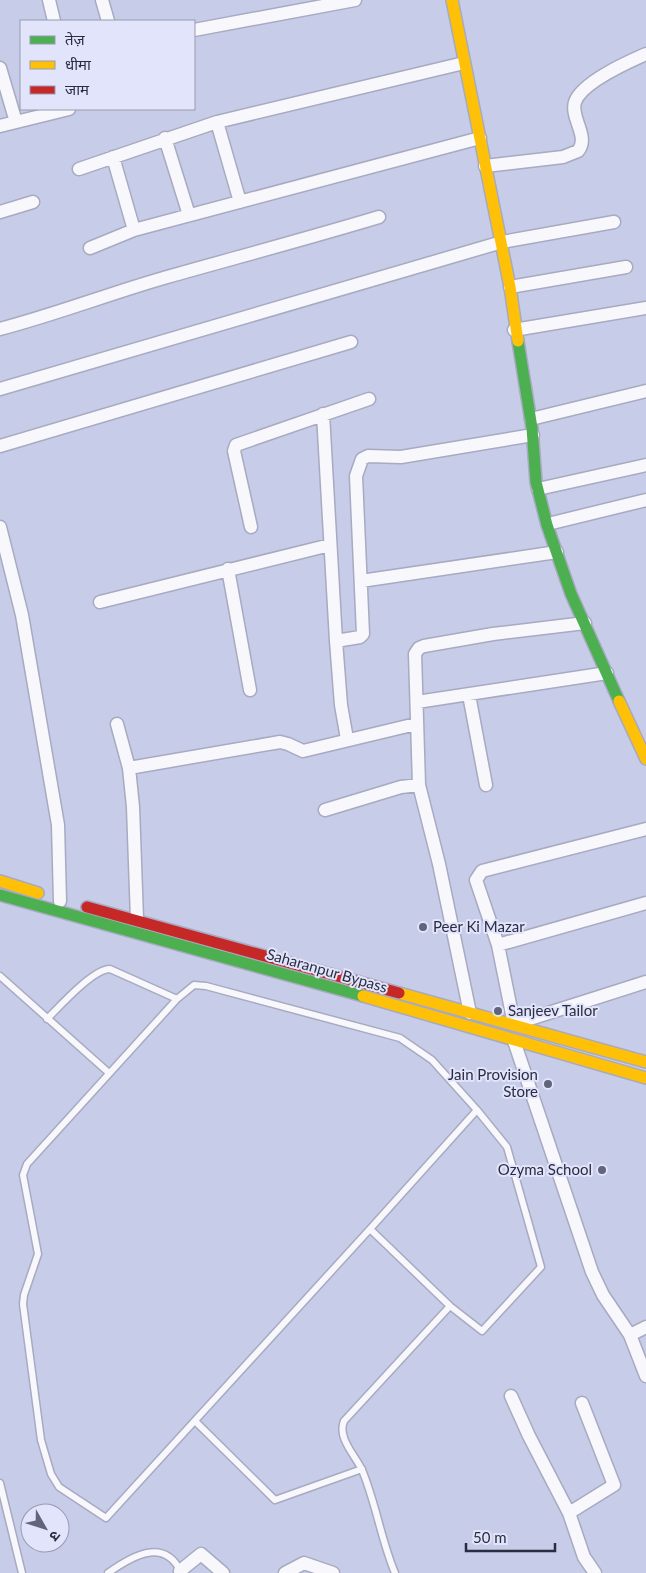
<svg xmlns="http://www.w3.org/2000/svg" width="646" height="1573" viewBox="0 0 646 1573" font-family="Lato,'Noto Sans Devanagari',sans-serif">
<rect width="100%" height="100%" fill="#c7cce8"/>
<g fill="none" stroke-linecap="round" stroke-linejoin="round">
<defs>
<path id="lane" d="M0,976L109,1073
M47,1019C60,1006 93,969 110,969L177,999
M370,1229L477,1110L432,1060L400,1038L206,986L194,985L177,999L27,1164L23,1175L38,1254L24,1295L23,1304L41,1440L51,1474L59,1487L106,1518L370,1229L450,1306L344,1421C337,1438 355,1455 362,1470C376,1503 381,1540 395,1573
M450,1306L482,1331L541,1267L507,1147L477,1110
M196,1422L275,1500L362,1469
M0,1483L22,1573
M108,1573C132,1556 164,1537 181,1572"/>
<path id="street" d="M49,0L54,21
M102,0L108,21
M194,30L355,0
M0,68L16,122
M217,122L240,202
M0,126L69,109
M165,138L189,215
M113,157L134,230
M485,166L563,157L578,151C590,137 570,118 575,102C582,82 628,62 646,54
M79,169L217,122L464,63
M0,212L33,202
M90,248L134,230L480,138
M510,287L626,267
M0,329C57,314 111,293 167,277C238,257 309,238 379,217
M514,330L646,308
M0,389L502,242L614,222
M323,414L336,641L341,705L347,739
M531,419L646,391
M0,446L351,342
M538,489L646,465
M548,524L646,500
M0,527L22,615L58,825L60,901
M251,527L234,451L236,445L369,399
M228,569L250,690
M361,581L557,552
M100,602L330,545
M336,641L360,637L363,634L356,476L362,459L368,456L401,457L533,435
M469,695L486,785
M417,702L607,673
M117,724L129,768L133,807L137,919
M129,768L280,742L288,744L303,751L416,724
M325,810L401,787L419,785
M646,829L482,871L476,880L498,945L514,1024L646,982
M498,945L646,903
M470,1013L439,864L419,785L415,654L419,648L424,646L493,634L585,623
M514,1041L592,1272L603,1295L630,1335L646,1376
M630,1335L646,1327
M511,1396L529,1436L569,1513L584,1557L595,1573
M569,1513L614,1485L582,1403
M180,1571L201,1554L223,1573
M285,1573L304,1563L333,1573"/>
<path id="fast" d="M518,341L532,428L536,482L547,525L571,594L619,701
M0,895L363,996"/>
<path id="slow" d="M452,0L510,287L518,341
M619,701L646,759
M0,881L38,893
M399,993L646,1062
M363,996L646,1078"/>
<path id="jam" d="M87,907L399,993"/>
</defs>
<use href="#lane" stroke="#a7aac0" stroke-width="9"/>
<use href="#street" stroke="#a7aac0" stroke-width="15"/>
<use href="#fast" stroke="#a7aac0" stroke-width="14"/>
<use href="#slow" stroke="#a7aac0" stroke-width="14"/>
<use href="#jam" stroke="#a7aac0" stroke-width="14"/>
<use href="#lane" stroke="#f7f7fc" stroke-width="6"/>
<use href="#street" stroke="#f7f7fc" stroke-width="12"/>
<use href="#fast" stroke="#4caf50" stroke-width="11"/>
<use href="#slow" stroke="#ffc107" stroke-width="11"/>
<use href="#jam" stroke="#c62828" stroke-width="11"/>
</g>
<g fill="#61657b" stroke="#e1e4fa" stroke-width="2">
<circle cx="423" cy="927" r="5"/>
<circle cx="498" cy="1011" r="5"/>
<circle cx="548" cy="1084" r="5"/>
<circle cx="602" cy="1170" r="5"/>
</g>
<g text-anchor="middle" stroke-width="4" stroke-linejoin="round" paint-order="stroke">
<g font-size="15" fill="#2a2d41" stroke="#e1e4fa" text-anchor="start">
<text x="433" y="932">Peer Ki Mazar</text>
<text x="508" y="1016">Sanjeev Tailor</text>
<text x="538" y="1080" text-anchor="end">Jain Provision<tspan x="538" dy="17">Store</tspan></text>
<text x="592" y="1175" text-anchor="end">Ozyma School</text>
</g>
<g font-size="15" fill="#2a2d41" stroke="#e1e4fa">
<text transform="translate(327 971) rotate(16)" y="5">Saharanpur Bypass</text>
</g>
</g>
<rect x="20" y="20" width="175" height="90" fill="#e1e4fa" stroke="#989bb0"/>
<rect x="30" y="36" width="25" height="8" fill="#4caf50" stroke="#989bb0"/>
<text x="65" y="45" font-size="15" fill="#2a2d41">तेज़</text>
<rect x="30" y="61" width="25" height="8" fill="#ffc107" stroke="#989bb0"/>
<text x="65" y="70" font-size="15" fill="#2a2d41">धीमा</text>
<rect x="30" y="86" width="25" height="8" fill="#c62828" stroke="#989bb0"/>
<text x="65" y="95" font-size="15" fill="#2a2d41">जाम</text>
<g transform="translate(45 1528) rotate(129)"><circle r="24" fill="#e1e4fa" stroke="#989bb0"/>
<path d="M0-4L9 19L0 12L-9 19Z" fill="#61657b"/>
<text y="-8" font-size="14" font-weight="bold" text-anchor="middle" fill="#2a2d41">उ</text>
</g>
<path d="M466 1543v8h89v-8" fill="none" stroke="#2a2d41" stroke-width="2.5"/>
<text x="473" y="1543" font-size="15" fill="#2a2d41" stroke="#e1e4fa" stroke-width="4" paint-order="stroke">50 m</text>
</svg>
